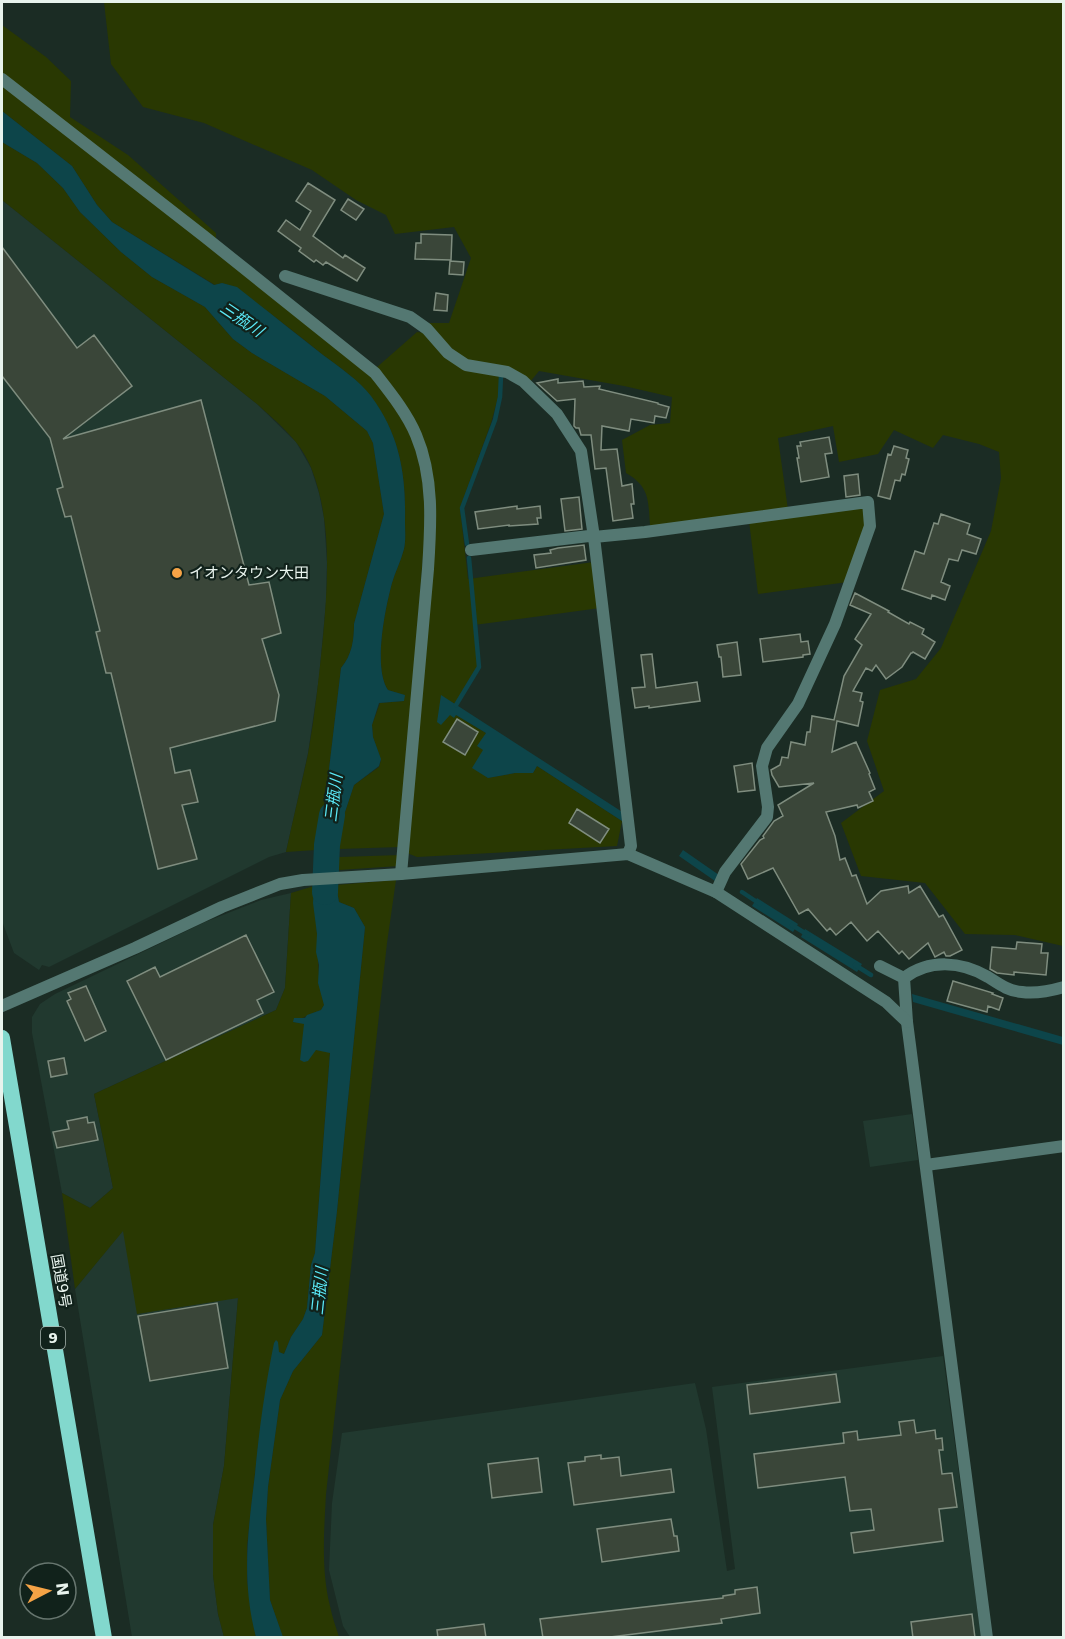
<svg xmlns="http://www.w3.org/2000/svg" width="1065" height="1639" viewBox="0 0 1065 1639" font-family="'DejaVu Sans','Noto Sans JP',sans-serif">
<rect width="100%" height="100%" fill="#1b2c24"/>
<path fill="#21392f" d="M2,200L257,404L296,442L311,468L319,493L324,518L327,563L326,602L319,678L308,753L286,852L269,857L49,967L42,965L39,970L14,953L2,921Z
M291,893L285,988L276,1010L94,1094L113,1188L90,1208L62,1193L32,1033V1017L40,1004L55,994L205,922L261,900Z
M912,1114L918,1160L870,1167L863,1121Z
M123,1230L238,1298L224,1466L213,1525V1575L218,1614L224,1637H132L75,1289Z
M943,1356L981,1637H350L343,1626L329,1570L332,1503L342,1433L695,1383L706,1429L727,1571L735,1569L712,1387Z"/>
<path fill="#293802" d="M104,2H1063V946L1015,935L965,934L925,883L861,876L841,823L884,791L867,741L880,690L916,679L941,648L991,531L1001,478L999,452L979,444L943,435L933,448L894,430L878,454L839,462L833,426L778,438L788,510L655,528L650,525C648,500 650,487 626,473L622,440L650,425L670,423L672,397L624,386L539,371L530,382L473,364L460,357L427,323H449L471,258L454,227L395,234L386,215L356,200L312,170L204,123L143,107L111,64Z
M2,25L46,57L71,81L70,117L128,155L216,233V247L378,382L414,439L423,478L426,518L400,847L339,849L341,824L354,785L379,767L381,760L373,737L372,725L380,703L404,701V695L388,690C373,668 385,609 392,583C395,572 401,561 404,549C406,541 405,530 405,522C406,475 400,435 371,397C360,381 339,367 323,355C295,332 266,310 237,288L222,283L215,285L112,222L97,205L72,166L2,111Z
M2,142L37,163L63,188L80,212L121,252L152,277L205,307L233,339L252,353L325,396L367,431L373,443L384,514L354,624C354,640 352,655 341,668L325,803L316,850L286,852C293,819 301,787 308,754C315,715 319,676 323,637C328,582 332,522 312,470C302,442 278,423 257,404L2,200Z
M417,332L425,333L445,354L500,374L499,394L491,423L460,508L468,579L594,562L600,608L474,625L478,667L455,704L441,696L450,715H456L486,733L483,750L487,778L515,773H533L537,766L622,821L617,846L417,857L407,853L433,562L427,457L376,368Z
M861,505L868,521L848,582L758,594L749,521Z
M401,855L399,866L339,870V857Z
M396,880L387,943L326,1494C324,1531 321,1570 330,1606C332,1617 336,1627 339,1637L283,1638L270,1600L266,1519L268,1487L280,1400L293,1371L322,1335L337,1211L365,927L354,908L339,902L336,885Z
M314,886C313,903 316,918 317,934C318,959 318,981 324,1005L321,1010C311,1013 304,1018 293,1022L304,1023L316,1050L330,1052L315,1253L311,1265L307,1308L303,1319L291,1337L284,1354L279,1352L258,1446L247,1546V1581L256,1637H224L218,1614L213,1575V1525L224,1466L238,1298L137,1314L123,1231L75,1289L62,1193L90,1208L113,1188L94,1094L276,1010L285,988L291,893Z"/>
<path fill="#0d454a" d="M2,111L72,166L97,205L112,222L214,285L222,283L237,287C266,310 294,332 323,355C339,367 360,381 371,396C400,435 406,475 405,521C405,530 406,540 404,549C401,561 395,572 392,583C385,609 373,668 388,690L405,695L404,701L379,703L372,725L373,737L381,759L379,766L354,785L341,824L339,849L316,850L325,803L341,668C352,655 354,640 354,624L384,514L373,443L367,431L325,396L252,353L233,339L205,307L152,277L121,252L80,212L63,188L37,163L2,142Z
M441,695L455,704L627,815L622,821L537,766L533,773H515L488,778L472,768L483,750L477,746L486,733L456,715L454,718L450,715L441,725L437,722Z
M683,850L719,875L715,881L679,856Z
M316,857H339V870L314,872Z
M336,885L339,902L354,908L365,927L337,1211L322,1335L293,1371L280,1400L268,1487L266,1519L270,1600L283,1637H256C241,1580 248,1532 255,1474C259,1430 265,1387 274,1343L276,1340L278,1342L279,1352L284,1354L291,1337L303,1319L307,1308L311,1265L315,1253L330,1053L316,1050L308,1061L304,1062L300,1060L304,1024L293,1022L294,1018H305L307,1015L321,1010L324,1005L318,983L319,965L316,952L317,934L313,903L314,886Z
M757,898L798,924L793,932L752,906Z
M805,929L862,964L857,972L801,937Z
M912,994L1063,1037V1045L913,1002Z"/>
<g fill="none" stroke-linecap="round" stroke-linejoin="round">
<path stroke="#0d454a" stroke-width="4.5" d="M467,544L462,508L495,420L500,397L501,376
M456,705L479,667L469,558
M742,892L760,904
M792,925L808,935
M855,965L871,975"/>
<path stroke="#0d454a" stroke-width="26" d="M325,892L327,845L332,815"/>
</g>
<path fill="#3a4639" stroke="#7f8d7f" stroke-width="1.5" d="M308,183L335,200L313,236L343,258L345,255L365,268L357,281L326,262L323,265L316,260L314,262L299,251L301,248L278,231L286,220L300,230L311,211L296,201Z
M348,199L364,209L356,220L341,210Z
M421,234L452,235L451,260L415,259L416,243H421Z
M2,247L77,348L94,335L132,386L63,439L201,400L249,585L269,582L281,633L262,639L279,695L275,721L170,748L175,773L190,770L198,802L182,805L197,859L158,869L111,673H106L96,632L100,631L71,516L65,517L57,489L63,487L50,438L2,376Z
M450,261L464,262L463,275L449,274Z
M436,293L448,295L447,311L434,310Z
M558,379V383L583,381L584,387L600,386L599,389L658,403V404L669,407L666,418L655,416L654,423L631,419L629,431L602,426L601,450L617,449L622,486L632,484L634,504H631L633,518L613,521L606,468L595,469L591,435H581L579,428H576L574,426L575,399L557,401L537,383Z
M829,437L832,453L825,454L829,477L801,482L797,458H799L797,446H801L800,442Z
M894,446L908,450L906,458L909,459L905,475L902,474L900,481L895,480L890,499L878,496L888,454L891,455Z
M858,474L860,495L846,497L844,476Z
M579,497L582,529L565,531L561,499Z
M517,506V509L540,506L541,518H537L538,524L509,526V525L478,529L475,512Z
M941,514L970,524L967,534L981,539L976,554L962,550L958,561L949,559L941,582L950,586L945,600L932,595L931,599L902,589L915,551L924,554L934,523L938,524Z
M584,545L586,560L536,568L534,555L551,553L550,550L558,548Z
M855,593L889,611L888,612L909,624L910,622L924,629L922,634L935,642L925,659L913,652L912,653H911L902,667L886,679L876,665L872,671L866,668L853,691L862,693L860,701L863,702L858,726L837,721L832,752L856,742L870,773L869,774L875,789L869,792L873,801L858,808L857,805L826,812L835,836L840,860L845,858L852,876L856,875L867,904L881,891L908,886L909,893L920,886L939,917L943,915L962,950L950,956H946L944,952L935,957L928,943L909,959L902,951L899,954L878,931L867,941L851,922L836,935L830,928L827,931L808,909L799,914L773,868L748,879L741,864L760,840L764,838L763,836L774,821L783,816L778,805L814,783L779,787L772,775L771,770L780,765L782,757L788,758L791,742L805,745L807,732H810L812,716L834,720L844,676L862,645L855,639L871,614L850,605Z
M800,634L801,642L808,641L810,654L803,655V657L763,662L760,639Z
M737,642L741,675L723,677L721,657H719L717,645Z
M652,654L656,688L697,682L700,701L649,708V706L635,708L632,688L645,687L641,655Z
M457,719L478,732L465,755L443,742Z
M752,763L755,790L738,792L734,766Z
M577,809L609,829L600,843L569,823Z
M246,935L274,992L257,1000L263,1013L166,1060L127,981L155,967L160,977Z
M1017,942L1042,944L1041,953H1048L1046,975L1014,972V975L997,973L990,969L992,947L1016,949Z
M953,981L993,993L992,994L1003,998L999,1010L988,1006L987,1012L947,1001Z
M86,986L106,1031L85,1041L67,1001L71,999L68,993Z
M64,1058L67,1074L51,1077L48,1061Z
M87,1117L88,1123L94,1122L98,1140L57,1148L53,1132L69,1129L67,1121Z
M217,1303L228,1368L150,1381L138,1316Z
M836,1374L840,1402L750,1414L747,1385Z
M914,1420L916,1433L935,1430L936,1439L942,1438L943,1450H939L942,1474L952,1473L957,1507L939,1509L943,1541L854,1553L851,1533L874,1530L871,1509L850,1511L845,1477L758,1488L754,1454L844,1443L843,1433L857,1431L858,1440L901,1435L899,1422Z
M601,1455V1459L619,1457L621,1476L671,1469L674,1492L574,1505L568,1463L585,1461V1457Z
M538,1458L542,1492L492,1498L488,1464Z
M671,1519L674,1536H677L679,1551L602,1562L597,1529Z
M757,1587L760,1613L721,1619L722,1623L602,1638H543L540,1619L723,1598V1596L735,1594V1590Z
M972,1614L975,1638H913L911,1622Z
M484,1624L486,1638H438L437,1630Z"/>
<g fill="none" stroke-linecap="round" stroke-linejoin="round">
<path stroke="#547872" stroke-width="12" d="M2,79L205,237L375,373C389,391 407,413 416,435C434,477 431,524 428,569L401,874
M285,276L410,317L427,329L448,353L466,365L507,372L523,381L557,414L581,451L594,537L631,846L628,854
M471,550L589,536L594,537L645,532L868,502L870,526L835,624L798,704L767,748L762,766L768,807L767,817L725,872L716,892
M880,966L904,978
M904,978L907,1022L987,1638
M904,978C929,959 961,961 988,977C999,984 1008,991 1022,992C1035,994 1050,991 1064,987
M926,1165L1064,1146"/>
<path stroke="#547872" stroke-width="12" d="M2,1006L135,948L222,907L280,884L303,880L401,874L628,854L716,892L886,1002L907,1022"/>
<path stroke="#82d8cd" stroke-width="16" d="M2,1038L104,1638"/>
</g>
<circle fill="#f5a346" stroke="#11221b" stroke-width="2" cx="177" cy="573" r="6"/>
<g text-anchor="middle" stroke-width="4.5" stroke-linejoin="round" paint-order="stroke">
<rect fill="#11221b" stroke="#a8b4ae" stroke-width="1.5" x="41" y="1327" width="24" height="22" rx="4.5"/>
<g font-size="14" font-weight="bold" fill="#e8f3ed">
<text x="53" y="1343">9</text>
</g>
<g font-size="15" fill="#e8f3ed" stroke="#11221b" text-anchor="start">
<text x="189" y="578">イオンタウン大田</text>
</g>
<g font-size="15" fill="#e8f3ed" stroke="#11221b">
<text transform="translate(61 1281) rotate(80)" y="5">国道9号</text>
</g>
<g font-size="16" font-style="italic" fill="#5beaf8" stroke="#11221b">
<text transform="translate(242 319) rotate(34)" y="6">三瓶川</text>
<text transform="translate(333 798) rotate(-83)" y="6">三瓶川</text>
<text transform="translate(319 1291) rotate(-84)" y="6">三瓶川</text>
</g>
</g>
<rect width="1065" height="1639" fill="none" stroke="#e8f3ed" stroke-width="6"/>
<g transform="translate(48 1591) rotate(83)"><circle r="28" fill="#11221b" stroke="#67766f" stroke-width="1.5"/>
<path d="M0-4.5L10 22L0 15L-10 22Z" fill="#f5a346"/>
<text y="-9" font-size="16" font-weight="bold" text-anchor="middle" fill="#e8f3ed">N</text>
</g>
</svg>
